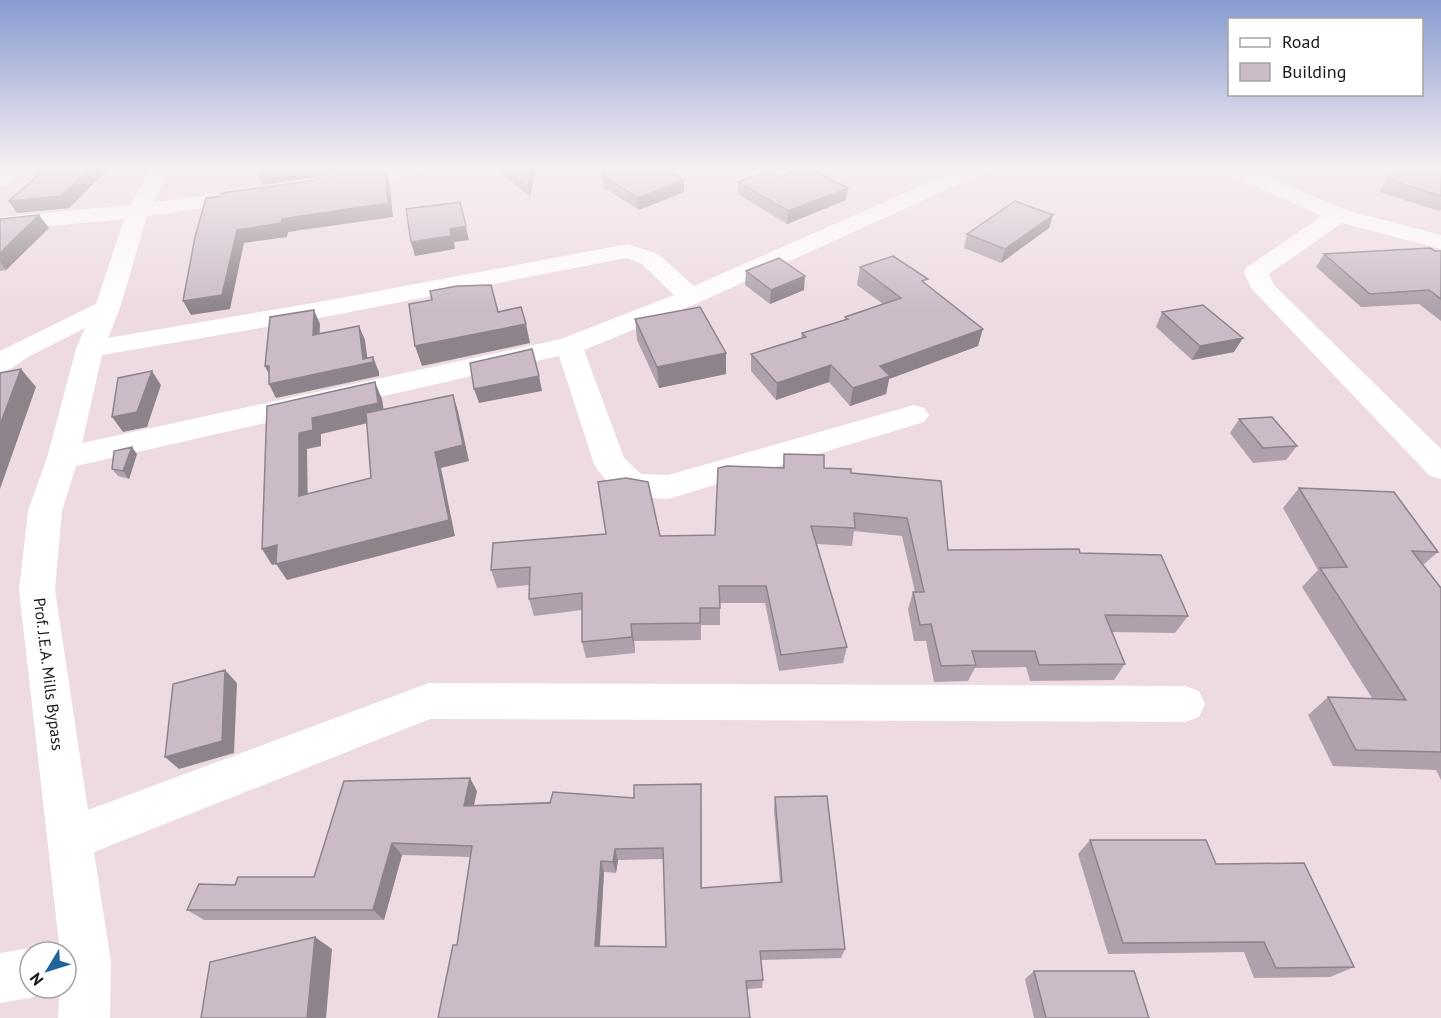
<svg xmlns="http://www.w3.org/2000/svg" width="1441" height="1018" viewBox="0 0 1441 1018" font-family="'PT Sans',sans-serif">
<rect width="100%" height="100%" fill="#eedbe1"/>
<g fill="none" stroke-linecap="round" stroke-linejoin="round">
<path fill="#fff" fill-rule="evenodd" d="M5,168H28L7,185L0,187V171Z
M151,168H171L153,202L249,190L257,191L260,196L257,201L249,202L147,216L120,308L108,338L319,302L628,244L658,254L694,286L961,168H988L985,172L700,302L584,350L624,458L641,474L668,475L914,405L924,408L929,415L924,422L668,499C634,497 613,496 594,464L559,356L76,466L62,511L55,590L88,810L429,683L1185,686L1199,691L1205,704L1199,717L1185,722L430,719L94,852L111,962L110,1018H58L60,988H66V952H60L19,590L28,511L47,458L76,349L85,328L28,357L10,369L0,372V351L96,304L124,219L0,231V217L130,205ZM626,258L642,264L674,295L561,339L82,443L102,355L319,318Z
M380,168H422L419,172L412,174L344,187L337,185L334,181L337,177Z
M1221,168H1248L1346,210L1441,235V249L1342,223L1269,274L1274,285L1441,449V479L1430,476L1251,288L1244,272L1247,267L1322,216L1224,172Z
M30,948L40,952H30V988H49L48,991L30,998L0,1003V953Z"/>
</g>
<path fill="#aea1ab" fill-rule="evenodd" d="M31,168H109L69,208L17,213L9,201L37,176Z
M499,168H536L530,196L500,173Z
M902,168H924L916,173Z
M1441,168V209L1440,211L1379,192L1387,179Z
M602,176L684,192L639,210L604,188Z
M781,177L848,188L846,200L787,224L738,194V182Z
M39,215L49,228L6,270L0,271V219Z
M1053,215L1049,228L1001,263L964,248L967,234Z
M1435,251H1441V321L1419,304L1361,307L1316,267L1324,254Z
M860,267L927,285L978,346L889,379L886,394L850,406L829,382L776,400L751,371V354L801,338L802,333L845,320V317L883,304L857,285Z
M746,271L804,290L770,304L745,285Z
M1162,312L1234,352L1192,360L1156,327Z
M635,319L726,353V374L659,388L637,340Z
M1239,419L1297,446L1286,460L1253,463L1230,433Z
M137,454L129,479L118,476L112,469Z
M784,454L824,468L851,473L948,550L1080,553L1188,616L1175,633L1112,632L1125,664L1114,680L1030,681L1026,667L975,668L968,681L934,682L926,641H914L908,609L913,592H915L902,536L854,531L852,546L817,544L847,647L843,663L779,671L765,603H720V625H701V640L634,641L635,653L586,658L582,642V610L534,616L529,599V585L497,588L491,570L660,536L715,535L783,468Z
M1299,488L1438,552L1423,565L1441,588V780L1436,770L1333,766L1308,715L1328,697L1372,698L1302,587L1318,570L1283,508Z
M701,784L702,888L780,882L774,810L775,797L845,949L841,958L761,960L763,980L762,988L747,989L457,945L471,857L402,855L384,920H204L187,910L235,885L314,877L477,791L474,805L634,798ZM663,859L666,947L600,946L604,872L616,873L618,860Z
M1090,840L1216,864L1354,967L1330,977L1254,978L1244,952L1108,954L1078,854Z
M1034,971L1149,1018H1034L1025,979Z"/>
<path fill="#8d838b" d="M90,168H109L69,208L17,213L9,201Z
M283,168H373L263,185L257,172Z
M385,168L389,180L393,217L288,232L287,237L244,243L230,309L191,315L183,301L237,230L282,219Z
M532,168H536L530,196L528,186Z
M917,168H924L916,173Z
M684,180V192L639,210L638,198Z
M848,188L846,200L787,224L788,211Z
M460,202L469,240L454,242L455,249L415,256L411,242L450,229Z
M39,215L49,228L6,270L0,262V253Z
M1053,215L1049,228L1001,263L1005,249Z
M805,276L804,290L770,304L771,290Z
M314,310L320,324L319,349L313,335Z
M526,324L530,343L422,366L415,346Z
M359,326L365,340L368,363L373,357L379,372V376L276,398L269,384L363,359Z
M983,329L978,346L889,379L886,394L850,406L853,388L880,366Z
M1243,338L1234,352L1192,360L1200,346Z
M726,353V374L659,388L657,367Z
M831,365L829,382L776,400L777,383Z
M265,366H269L272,381Z
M21,369L36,387L0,489V425Z
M152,371L161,385L147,427L123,432L112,417Z
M539,376L542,391L479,403L474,389Z
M375,382L382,399L385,419L321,434V446L307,449L308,512L299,496V433L312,418Z
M453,395L458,411L469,461L441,468L455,536L287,580L276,564L435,452Z
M132,447L137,454L129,479L123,471Z
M277,545L287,561L272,565L262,549Z
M631,624L634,641L635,653L632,637Z
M225,670L237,683L234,753L179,769L165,757Z
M470,778L477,791L471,818L464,806Z
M392,843L402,855L384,920L373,910Z
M615,849L618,860L616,873L613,862Z
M601,861L604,872L599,955L595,946Z
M315,937L332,949L326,1018H307Z"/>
<path fill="#cabbc7" stroke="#8d838b" stroke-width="1.5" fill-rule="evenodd" d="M46,168H90L61,196L9,201Z
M257,168H283L257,172Z
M380,168H385L388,203L282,219L281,223L237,230L222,295L183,301L195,237L206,198L221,196L222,193L304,182Z
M505,168H532L528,186Z
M605,168H662L684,180L638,198L602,176Z
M799,168H808L848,188L788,211L738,182L770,171L781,177Z
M1401,168H1441V196L1387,179Z
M1015,201L1053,215L1005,249L967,234Z
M460,202L466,226L450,229L451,236L411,242L406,209Z
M39,215L0,253V219Z
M1430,248L1435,251H1441V299L1429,290L1370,294L1324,254Z
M893,256L928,279L922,281L983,329L880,366L890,376L853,388L831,365L777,383L751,354L806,337L802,333L848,319L845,317L901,298L860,267Z
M779,258L805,276L771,290L746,271Z
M491,285L498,312L521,307L526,324L415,346L409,304L432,300L430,291L457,286Z
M1203,305L1243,338L1200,346L1162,312Z
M700,307L726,353L657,367L635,319Z
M314,310L313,335L359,326L363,359L373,357V362L269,384V366H265L270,317Z
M532,349L539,376L474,389L470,363Z
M21,369L0,425V373Z
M152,371L137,412L112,417L118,378Z
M375,382L378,403L312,418L313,430L299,433V496L371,478L366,413L453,395L463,445L435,452L449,520L276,564L277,545L262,549L267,406Z
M1272,417L1297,446L1263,448L1239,419Z
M132,447L123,471L112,469L114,451Z
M784,454L824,455V468L851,469V473L941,481L948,550L1079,549L1080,553L1161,555L1188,616L1105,615L1125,664L1039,665L1035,651H972L976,665L941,666L931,624L920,625L913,592H924L907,518L854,513L855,528L811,526L847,647L781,655L766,586H719L720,608H700V623L631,624L632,637L582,642V593L529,599L530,567L491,570L493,543L606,534L598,482L626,478L648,482L660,536L715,535L718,468L727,466L784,468Z
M1299,488L1394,492L1438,552L1412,551L1441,588V752L1356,750L1328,697L1406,700L1320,568L1347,567Z
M225,670L222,741L165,757L173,684Z
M470,778L464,806L550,803L553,792L634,798V785L701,784V888L782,882L775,797L827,796L845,949L760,951L763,980L746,981L750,1018H438L453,945H457L472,846L392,843L373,910H187L199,884L235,885L238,877H314L344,781ZM663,848L666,947L595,946L601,861L613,862L615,849Z
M1090,840H1206L1216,864L1304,863L1354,967L1276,968L1264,942L1123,943Z
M315,937L307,1018H201L210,962Z
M1034,971H1134L1149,1018H1046Z"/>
<linearGradient id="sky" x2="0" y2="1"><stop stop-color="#879bd0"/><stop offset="0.54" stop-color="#f7eff2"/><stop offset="1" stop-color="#f7eff2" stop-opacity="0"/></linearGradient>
<rect width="1441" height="310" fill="url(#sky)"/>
<g text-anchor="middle" stroke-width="4.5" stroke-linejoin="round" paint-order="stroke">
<g font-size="16" fill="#1d1619" stroke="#fff">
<text transform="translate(49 674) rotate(83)" y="6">Prof. J.E.A. Mills Bypass</text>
</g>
</g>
<rect x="1228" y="18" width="195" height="78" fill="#ffffff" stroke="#a5a2a3" stroke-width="1.5"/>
<rect x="1240" y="38" width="30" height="9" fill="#ffffff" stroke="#a5a2a3" stroke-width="1.5"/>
<text x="1282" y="48" font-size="18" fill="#1d1619">Road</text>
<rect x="1240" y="63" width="30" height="18" fill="#cabbc7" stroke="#a5a2a3" stroke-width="1.5"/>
<text x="1282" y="78" font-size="18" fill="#1d1619">Building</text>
<g transform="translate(48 970) rotate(232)"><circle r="28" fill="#ffffff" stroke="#a5a2a3" stroke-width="1.5"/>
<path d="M0-4.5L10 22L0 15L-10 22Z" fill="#216499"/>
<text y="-9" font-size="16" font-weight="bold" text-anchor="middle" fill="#1d1619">N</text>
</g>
</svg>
